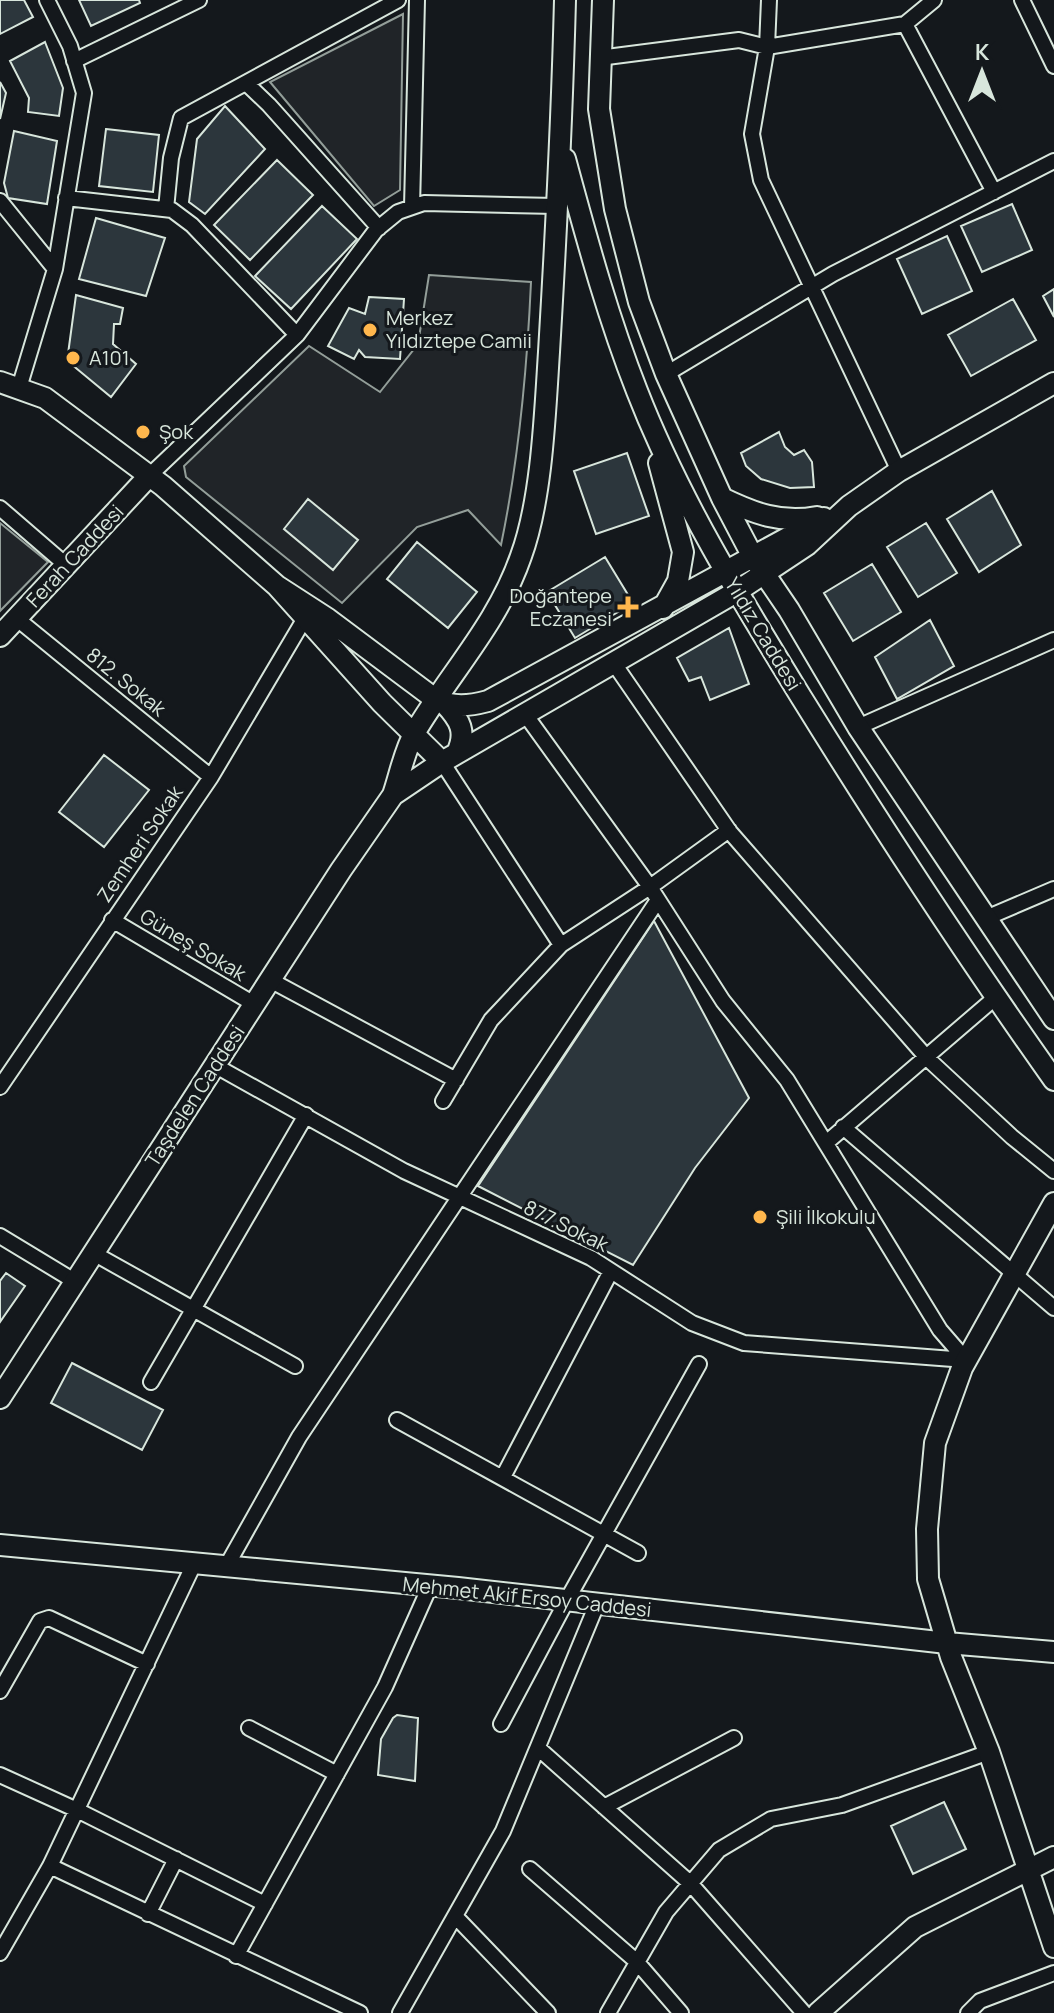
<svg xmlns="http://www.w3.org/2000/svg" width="1054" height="2013" viewBox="0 0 1054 2013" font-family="Manrope,sans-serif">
<rect width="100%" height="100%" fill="#14181c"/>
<path fill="#202428" stroke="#939e99" stroke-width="2" d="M403,14L400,190L374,206L270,82Z
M429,275L531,282C527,371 519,458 501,545L468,510L417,527L342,603L186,477L184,466L309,346L380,392L418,344Z
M0,523L48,562L0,611Z"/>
<path fill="#2c363c" stroke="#d8e6dc" stroke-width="2" d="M0,0H24L33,17L0,34Z
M79,0H139L140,3L91,26Z
M45,42L63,88L59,116L28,112L29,98L10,61Z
M0,82L6,93L0,119Z
M225,106L265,149L205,214L189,202L197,139Z
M106,129L159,135L153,192L99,186Z
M14,131L57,141L47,204L8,198L4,183Z
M277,160L313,195L250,260L214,225Z
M1012,204L1032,250L982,272L961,226Z
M322,206L357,239L291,309L255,276Z
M96,218L165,238L146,296L79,279Z
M947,236L972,291L922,314L897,259Z
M1054,289V317L1043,296Z
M76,295L123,308L120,324H114L113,344L136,364L111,397L71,364L68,354Z
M369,297L404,299L400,359L365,357L359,350L354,359L328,346L349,308L365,314Z
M1013,299L1036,340L971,376L948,335Z
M779,432L785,447L794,455L804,450L812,462L814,487L790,488L761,479L746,466L741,453Z
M627,453L649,516L596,534L574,471Z
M992,491L1021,545L979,572L947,519Z
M308,499L358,540L333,570L284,529Z
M926,523L957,573L918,597L887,547Z
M417,542L477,592L448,628L387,579Z
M605,557L633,603L575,638L547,592Z
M872,564L901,612L853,641L824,593Z
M930,620L954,666L897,699L875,657Z
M729,628L749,684L710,700L701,677L689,681L677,658Z
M104,755L149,790L104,847L59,812Z
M654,921L749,1098L695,1168L633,1265L478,1186Z
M6,1273L25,1286L0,1322V1281Z
M72,1363L163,1410L142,1450L51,1403Z
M397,1715L418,1718L415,1781L378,1775L381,1739L393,1718Z
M944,1802L966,1849L913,1874L891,1826Z"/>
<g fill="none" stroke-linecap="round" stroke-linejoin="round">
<defs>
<path id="street" d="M47,0L70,46L84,93L55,269
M769,0L767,47L752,134L761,180L899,471
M1022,0L1054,66
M905,24L994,192
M599,58L739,40L767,47L905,24L934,0
M74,61L199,0
M247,84L269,105L379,228
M66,198L172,210L192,225L297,335
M0,201L55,269L19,388
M412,207L417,0
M166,209L171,158L181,118L398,0
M666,374L833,274L1054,161
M149,476L297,335L376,230L398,212L424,203L556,206
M0,508L66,565
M16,618L211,777
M613,662L730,832L928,1059L1012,1137L1054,1171
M525,714L650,887L723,1001L787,1080L940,1330L966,1360
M858,727L1054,640
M442,762L561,945
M986,918L1054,889
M112,920L254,1004
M270,980L456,1080
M214,1065L404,1171L591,1258L692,1323L744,1343L966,1360
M0,1087L211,777L305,618
M443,1101L491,1020L561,945L650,887L729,830
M843,1127L1054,1308
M826,1143L996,997
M0,1236L76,1282
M95,1254L295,1366
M151,1382L306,1115
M397,1420L638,1553
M503,1477L611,1271
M226,1567L299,1437L658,900
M0,1691L40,1621L49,1618L147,1664
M501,1724L567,1600L699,1364
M249,1728L337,1774
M538,1748L690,1883L804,2013
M0,1775L77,1810L265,1904
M604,1807L734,1738
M50,1866L360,2013
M530,1869L636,1961L681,2013
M148,1914L176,1859
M455,1916L548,2013
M0,1953L50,1866L194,1564
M236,1956L385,1687L430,1586
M400,2013L503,1831L597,1604
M608,2013L666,1912L719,1850L771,1819L842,1805L989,1752
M968,2013L980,2001L1054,1973"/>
<path id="secondary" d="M565,0C562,117 556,235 549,352C545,413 542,499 521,556C498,623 450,673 415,732C404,751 400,775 393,795L442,762L736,592L807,545L849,506L899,471L1054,383
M603,0L599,109L615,209L639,302L666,374L722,498L753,557L789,610L858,727L1054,1019
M565,159C586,236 607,315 637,391C679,499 742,601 803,700C883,829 966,956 1054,1080
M0,382L45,398L163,486L277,586L382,703L442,762
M659,463L683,552L678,581L663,608
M722,498C753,513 781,524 817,517
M277,586L328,619L435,699C453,708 469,706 488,701L824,518
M0,636L149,476
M445,704C460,720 467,732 457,753
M1054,1203L962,1368L935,1443L927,1529L928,1579L951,1657L989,1752L1054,1947
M0,1398L341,870L393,795
M0,1545L458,1588L947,1643L1054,1652
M818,2013L915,1927L1054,1857"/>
</defs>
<use href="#street" stroke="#d8e6dc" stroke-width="18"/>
<use href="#secondary" stroke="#d8e6dc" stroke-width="24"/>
<use href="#street" stroke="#14181c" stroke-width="14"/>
<use href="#secondary" stroke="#14181c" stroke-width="20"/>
</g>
<g fill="#ffb74d" stroke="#14181c" stroke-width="3">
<circle cx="370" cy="330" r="8"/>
<circle cx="73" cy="358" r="8"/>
<circle cx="143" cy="432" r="8"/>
<path d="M624 595h8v8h8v8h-8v8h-8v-8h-8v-8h8z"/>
<circle cx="760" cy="1217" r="8"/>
</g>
<g text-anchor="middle" stroke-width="6" stroke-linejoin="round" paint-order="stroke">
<g font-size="20" fill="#d8e6dc" stroke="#14181c" text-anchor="start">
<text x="386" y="325">Merkez<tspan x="386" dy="23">Yıldıztepe Camii</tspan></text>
<text x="89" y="365">A101</text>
<text x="159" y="439">Şok</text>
<text x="612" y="603" text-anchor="end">Doğantepe<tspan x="612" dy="23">Eczanesi</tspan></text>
<text x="776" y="1224">Şili İlkokulu</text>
</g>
<g font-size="20" fill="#d8e6dc" stroke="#14181c">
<text transform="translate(75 556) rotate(-47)" y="7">Ferah Caddesi</text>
<text transform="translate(763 634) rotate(59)" y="7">Yıldız Caddesi</text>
<text transform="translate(126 682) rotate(39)" y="7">812. Sokak</text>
<text transform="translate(140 844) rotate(-56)" y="7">Zemheri Sokak</text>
<text transform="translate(193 945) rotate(31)" y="7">Güneş Sokak</text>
<text transform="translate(195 1096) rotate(-57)" y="7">Taşdelen Caddesi</text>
<text transform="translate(566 1226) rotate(26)" y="7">877.Sokak</text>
<text transform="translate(527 1597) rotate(6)" y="7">Mehmet Akif Ersoy Caddesi</text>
</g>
</g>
<g transform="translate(982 72)" stroke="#14181c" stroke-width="6" paint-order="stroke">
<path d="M0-6L14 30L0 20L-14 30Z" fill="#d8e6dc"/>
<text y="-12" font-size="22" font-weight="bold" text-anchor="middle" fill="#d8e6dc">K</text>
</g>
</svg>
